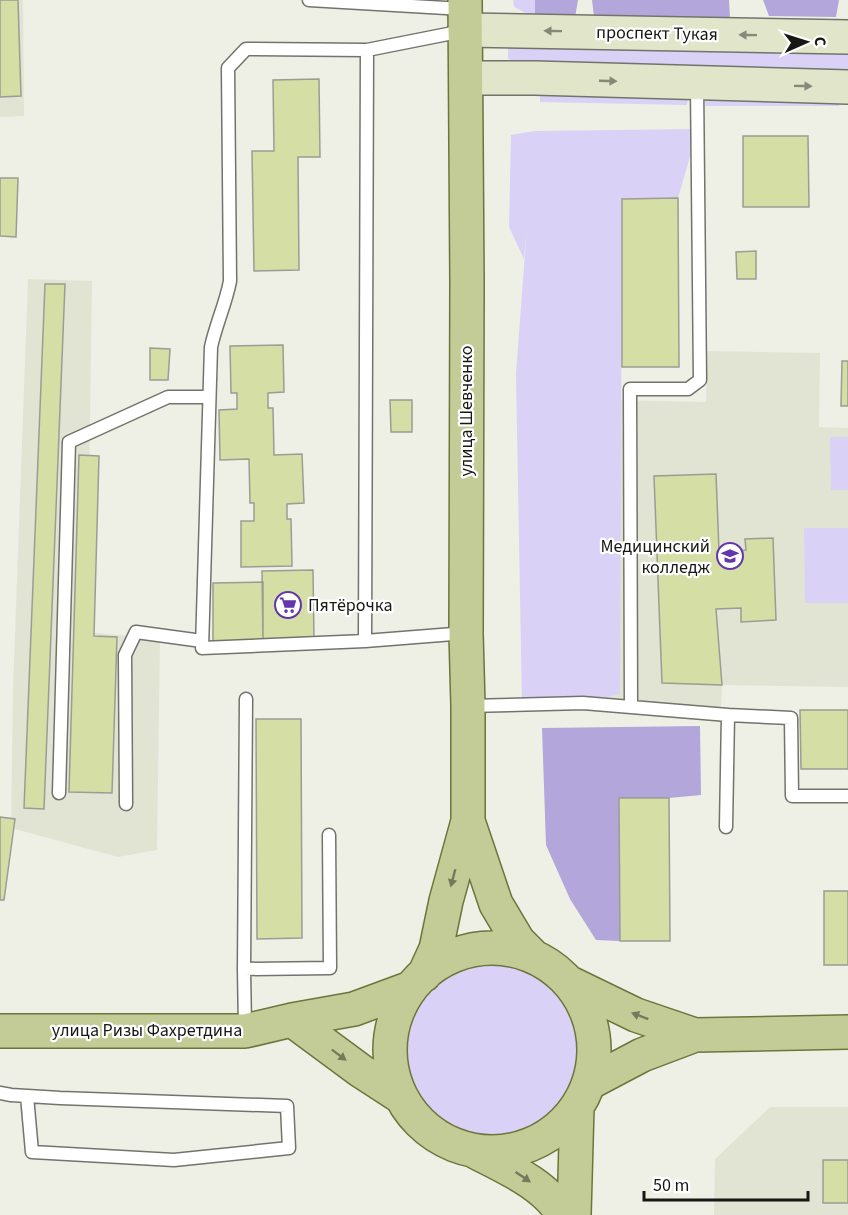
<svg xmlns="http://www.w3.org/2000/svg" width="848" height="1215" viewBox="0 0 848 1215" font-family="'Source Sans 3',sans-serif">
<rect width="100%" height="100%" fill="#eef0e6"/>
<path fill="#e1e4d3" d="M0,0H23L24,116L0,117Z
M28,279L92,281L87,632L160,639L157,850L118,857L11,828L13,689Z
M707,351L820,353L819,427L848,428V687L722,685L721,709L609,707L614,400L706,402Z
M770,1107H848V1215H714L715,1159Z"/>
<path fill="#d9d1f6" d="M513,0H535V18L514,7Z
M517,44L848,53V73L517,62L508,59V48Z
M540,94L688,98L687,105L540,102Z
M706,95L840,101L839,106H705Z
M698,129L678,198L622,199L620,694L583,703L522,705L516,374L527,226L524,259L509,227L511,135L534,131Z
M830,437H848V490H831Z
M804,528H848V603H805Z
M407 1049a88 88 0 1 1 176 0a88 88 0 1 1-176 0Z"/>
<path fill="#b3a6db" d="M535,0H578L575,18H535Z
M592,0H729L730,18L594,17Z
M763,0H839L836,17L769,16Z
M700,726L701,795L669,798H619L620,941L596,940L570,899L546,845L542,728Z"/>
<path fill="#d4dea5" stroke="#9b9d94" stroke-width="1.5" d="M0,0H18L21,96L0,97Z
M319,79L320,157H298L299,270L254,271L252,151H274L273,80Z
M743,136H808L809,207H743Z
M0,178H18L16,237L0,236Z
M678,198L679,367H622V199Z
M756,251V279H737L736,252Z
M45,284H65L44,809L24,808Z
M283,345L284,392L268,393V408H273L274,455L302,454L304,503L287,504V519H291L292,566L241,567V521H254V503H250L249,459L220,460L219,410L237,409V393H231L230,346Z
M150,348L170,349L168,380H150Z
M842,361H848V406H841Z
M390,400H412V432H391Z
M79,455L99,456L94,636L117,637L112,793L69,792Z
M716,474L719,551L746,550L745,539L773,538L776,620L741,622V608L716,609L722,685L662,683L654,476Z
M313,570L314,640L263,641L262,571Z
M263,582V641H213V583Z
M800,710H848V769H801Z
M256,719H301L302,938L257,939Z
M619,798H669L670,941H620Z
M0,817L15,819L4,900H0Z
M824,891H848V965H824Z
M823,1160H848V1203H823Z"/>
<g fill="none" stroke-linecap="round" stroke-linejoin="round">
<defs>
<path id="service" d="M309,0L463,9
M367,50L246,49L228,68L230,281C226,303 216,324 211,347L202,648L365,641L466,633
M365,641L367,50L463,31
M468,706L583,703L631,707L630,389H688L700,380L697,85
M631,707L728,715L726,827
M728,715L791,718L792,796H848
M59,793L69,442L168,397H209
M126,804L125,655L136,632L202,641
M244,969L246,699
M245,1028L244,969L330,968L329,835
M0,1093L11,1095L60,1098L287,1106L289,1148L174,1160L32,1152L27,1096"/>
<path id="secondary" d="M465,30L848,37
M466,78H535L848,87"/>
<path id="primary" d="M468,821L496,904L518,941L533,956
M390 1050a102 102 0 1 1 204 0a102 102 0 1 1-204 0Z
M424,975L436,949L446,901L468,821V706L466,633L467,283L465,0
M568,982L636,1015L695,1035L848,1032
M292,1020L361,1071L401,1097
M0,1031H245L292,1020L354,1009L411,988
M589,1083L642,1055L695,1035
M476,1152C503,1166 549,1186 562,1215
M574,1215L577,1107"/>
</defs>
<use href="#service" stroke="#72746c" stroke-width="15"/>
<use href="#secondary" stroke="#72746c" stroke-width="36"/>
<use href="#primary" stroke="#6d753b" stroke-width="36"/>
<use href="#service" stroke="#fff" stroke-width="12"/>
<use href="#secondary" stroke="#e1e5ca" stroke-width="33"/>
<use href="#primary" stroke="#c3cb96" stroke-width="33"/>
</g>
<defs><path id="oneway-solid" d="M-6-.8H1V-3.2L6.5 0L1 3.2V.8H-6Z" transform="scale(1.5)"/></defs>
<g fill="#868878">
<use href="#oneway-solid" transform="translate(553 31) rotate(-179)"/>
<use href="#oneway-solid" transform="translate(748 35) rotate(-179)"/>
<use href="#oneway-solid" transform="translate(608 81) rotate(2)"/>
<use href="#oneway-solid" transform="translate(803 86) rotate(1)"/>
</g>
<g fill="#767a5c">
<use href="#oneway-solid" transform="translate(453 878) rotate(105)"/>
<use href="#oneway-solid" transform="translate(640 1016) rotate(-159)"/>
<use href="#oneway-solid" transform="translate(339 1055) rotate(37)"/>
<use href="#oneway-solid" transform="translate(523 1177) rotate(34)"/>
</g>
<defs>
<symbol id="university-ring" viewBox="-11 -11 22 22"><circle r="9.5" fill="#fff" stroke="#6336ad" stroke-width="1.5"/><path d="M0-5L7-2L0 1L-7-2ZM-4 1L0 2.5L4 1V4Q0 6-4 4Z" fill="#6336ad"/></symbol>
<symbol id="supermarket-ring" viewBox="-11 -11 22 22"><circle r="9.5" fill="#fff" stroke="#6336ad" stroke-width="1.5"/><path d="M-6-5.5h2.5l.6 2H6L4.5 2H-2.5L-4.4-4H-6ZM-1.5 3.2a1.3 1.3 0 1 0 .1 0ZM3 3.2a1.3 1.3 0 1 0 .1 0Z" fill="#6336ad"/></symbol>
</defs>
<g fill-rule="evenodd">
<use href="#university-ring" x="715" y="541" width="30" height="30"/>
<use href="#supermarket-ring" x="273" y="590" width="30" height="30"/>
</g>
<g text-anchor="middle" stroke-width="4.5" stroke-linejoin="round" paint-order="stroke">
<g font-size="18" fill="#171714" stroke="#fff">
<text transform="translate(657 33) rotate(1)" y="6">проспект Тукая</text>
<text transform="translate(466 411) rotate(-90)" y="6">улица Шевченко</text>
<text x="147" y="1036">улица Ризы Фахретдина</text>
</g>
<g font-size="18" fill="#171714" stroke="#fff" text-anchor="end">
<text x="710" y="552">Медицинский<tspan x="710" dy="21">колледж</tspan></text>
<text x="308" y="611" text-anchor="start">Пятёрочка</text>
</g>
</g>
<g transform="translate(806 42) rotate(87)" stroke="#ffffff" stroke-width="4.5" paint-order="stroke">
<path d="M0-4.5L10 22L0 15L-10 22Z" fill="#171714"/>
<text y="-9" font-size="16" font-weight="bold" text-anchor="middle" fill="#171714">С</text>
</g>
<path d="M644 1191v9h164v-9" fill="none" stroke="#171714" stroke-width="3"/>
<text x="653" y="1191" font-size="18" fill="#171714" stroke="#ffffff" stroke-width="4.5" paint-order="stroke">50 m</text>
</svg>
